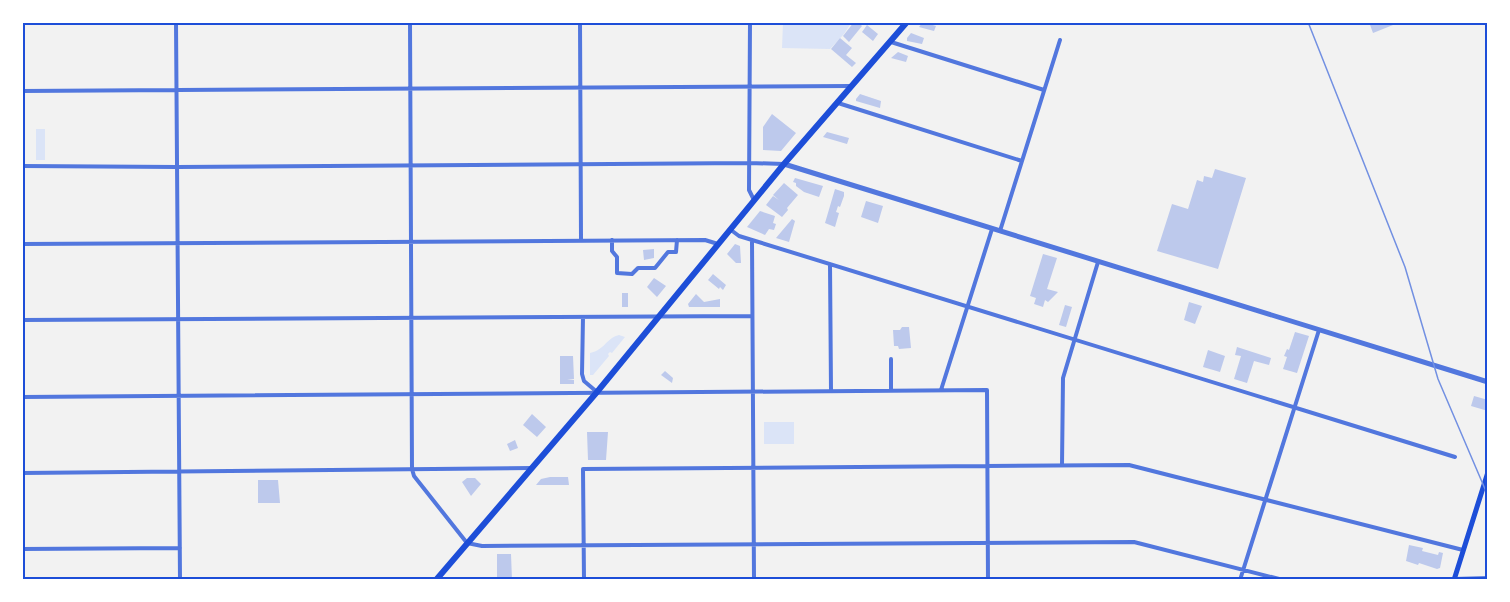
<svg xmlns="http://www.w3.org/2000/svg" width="1510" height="602" viewBox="0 0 1510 602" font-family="'PT Sans',sans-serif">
<rect width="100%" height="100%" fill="#f2f2f2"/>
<path fill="#dbe4f7" d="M783,23H851L844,34L830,49L782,48Z
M36,129H45V160H36Z
M619,335L625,337L612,353L610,352L608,354L609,356L593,375H590V353C605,350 606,338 619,335Z
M764,422H794V444H764Z"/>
<path fill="#bdc9ec" d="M854,22H858L862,26L849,42L843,36Z
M923,22L936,26L934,31L919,27Z
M1369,22H1398V23L1373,33Z
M867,25L878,34L873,41L862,32Z
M911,33L924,38L922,44L907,41V38Z
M840,38L852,48L846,55L856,63L852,67L831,49Z
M898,52L908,56L906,62L891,58Z
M860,94L881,101L880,108L856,101V99Z
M772,114L796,133L781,151L763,150V127Z
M827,132L849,138L847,144L823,137Z
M1215,169L1246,178L1218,269L1157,251L1172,204L1188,209L1197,180L1203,182L1204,176L1212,178Z
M795,178L823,186L819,197L804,192L796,186V183L793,182Z
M784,183L798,195L787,208L788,210L782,217L766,205L773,196L779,200L773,195Z
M835,189L844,192V196L840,207L838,206L836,212L839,213L835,227L825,223Z
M866,201L883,206L878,223L861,217Z
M760,211L775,216L773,223L776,224L774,230L769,229L765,235L747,227Z
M792,219L795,221L789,242L776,238Z
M735,244L740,246L741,263H736L727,254Z
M654,249V258L644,260L643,250Z
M1043,254L1057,258L1047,289L1058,292L1048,302L1045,300L1043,307L1034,304L1036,298L1030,296Z
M713,274L726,285L723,290L720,287L719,289L708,280Z
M654,278L666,286L657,297L647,287Z
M622,293H628V307H622Z
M696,294L704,302L720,299V307H689L688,304Z
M1189,302L1202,306L1195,324L1184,320Z
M1065,305L1072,307L1066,327L1059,325Z
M902,327H909L911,348L899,349L898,346H894L893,330H900Z
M1295,332L1309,336L1297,373L1283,369L1287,357L1284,356L1287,349L1289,350Z
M1237,347L1271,358L1269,365L1254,361L1247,383L1234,379L1241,356L1235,355Z
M1208,350L1225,356L1220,372L1203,367Z
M560,356H573L574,379H567L574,380V384H560Z
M665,371L673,378L672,383L661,375Z
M1474,396L1488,400V411L1471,406Z
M532,414L546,427L537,437L523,425Z
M587,432H608L606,460H588Z
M515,440L518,448L510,451L507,444Z
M550,477H568L569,485H536L541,479Z
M467,478H475L481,484L471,496L462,482Z
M258,480H278L280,503H258Z
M1409,545L1423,548L1422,551L1438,555L1439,552L1443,553L1440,568L1437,569L1419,563L1418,565L1406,561Z
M497,554H511L512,580H497Z"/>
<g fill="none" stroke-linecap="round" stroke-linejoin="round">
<path stroke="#5277de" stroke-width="4" d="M176,22L180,580
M410,22L412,469L414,476L467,543L482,546L1134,542L1283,580
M580,22L581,240
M750,22L749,190L754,200
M891,42L1044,90
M22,91L851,86
M838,103L1022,161
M22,166L177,167L749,163L784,164
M731,230L739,236L1455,457
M1000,231L1060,40
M612,240V251L617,257V273L632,274L638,268H655L668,252H676L677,240
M752,240L754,580
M22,244L705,240L718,244
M830,264L831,391
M583,317L582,374L584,381L597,392
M22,320L752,316
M891,390V359
M941,390L992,229
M22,397L987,390L988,580
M1062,465L1063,378L1098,262
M22,473L532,468
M22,549L180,548
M1454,579L1488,578
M584,580L583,469L1129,465L1463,550
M1240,580L1319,330"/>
<path stroke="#5277de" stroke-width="5" d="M784,164L1488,382"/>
<path stroke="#1d4ed8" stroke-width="5" d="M1454,580L1488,472"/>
<path stroke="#1d4ed8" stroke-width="6" d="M436,580L597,392L784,164L907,22"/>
<path stroke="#7290e2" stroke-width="1.5" d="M1308,22L1405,267L1438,379L1488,496"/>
</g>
<rect width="1510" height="602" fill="none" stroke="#ffffff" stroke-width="48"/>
<rect x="24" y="24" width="1462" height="554" fill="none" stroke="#1d4ed8" stroke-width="2"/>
</svg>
